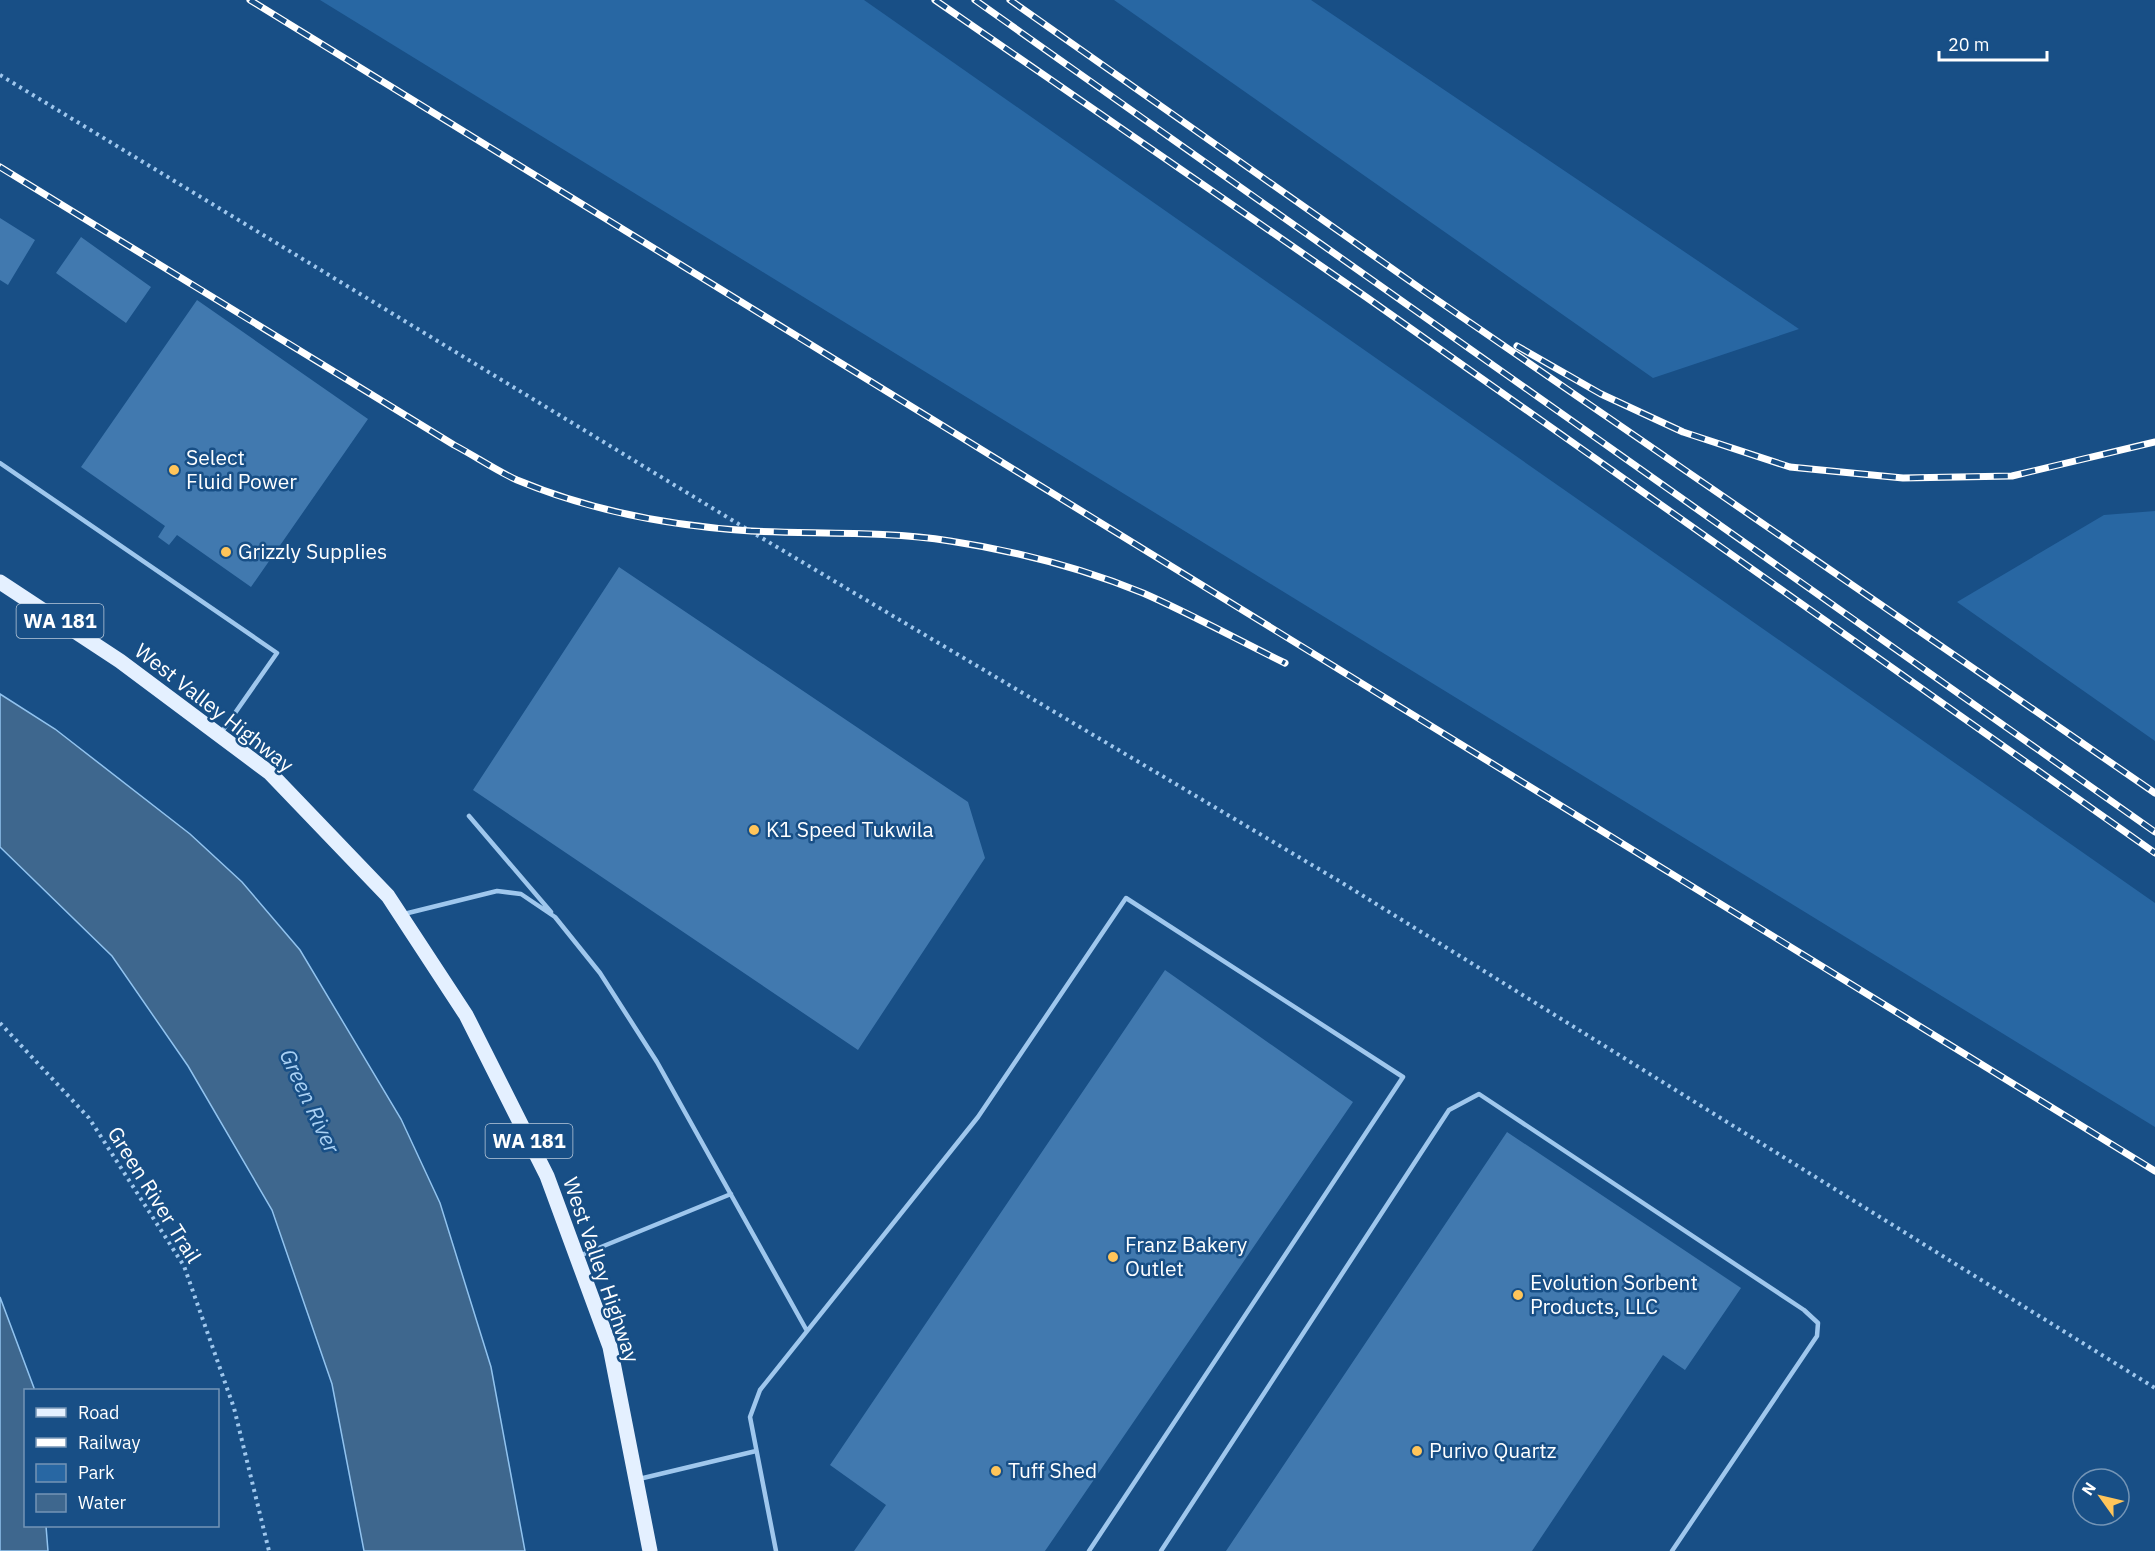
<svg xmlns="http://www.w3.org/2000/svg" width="2155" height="1551" viewBox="0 0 2155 1551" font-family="'IBM Plex Sans',sans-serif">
<rect width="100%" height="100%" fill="#184f86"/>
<path fill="#2867a3" d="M320,0H864L2155,903V1127Z
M1114,0H1311L1799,329L1653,378Z
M2155,511V741L1957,602L2104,515Z"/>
<path fill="#3e678e" stroke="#91c3ef" stroke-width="1.5" d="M0,694L55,729L190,834L242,882L300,950L401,1119L440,1203L491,1367L525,1551H364L332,1384L272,1210L188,1066L112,956L0,847Z
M0,1297L34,1388V1390H26V1526H46L48,1551H0Z"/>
<path fill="#4179af" d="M0,218L35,240L8,285L0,280Z
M81,237L151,287L126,323L56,273Z
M197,300L368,419L251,587L177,535L169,545L158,537L165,526L81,467Z
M619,567L968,802L985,858L858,1050L473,790Z
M1165,970L1353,1102L1045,1551H854L886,1505L830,1465Z
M1507,1132L1741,1288L1685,1370L1663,1355L1532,1551H1226Z"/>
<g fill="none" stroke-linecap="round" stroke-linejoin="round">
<path stroke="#9fc7ed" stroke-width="4" stroke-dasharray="3 4.5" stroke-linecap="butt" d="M0,75L750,531L1344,884L2155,1388
M0,1023L89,1118L184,1266L234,1408L269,1551"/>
<path stroke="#9fc7ed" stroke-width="4.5" d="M0,463L277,653L221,733
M469,816L551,912
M404,914L497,891L521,894L555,917L600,973L657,1062L807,1331
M579,1256L731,1194
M639,1479L756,1451
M776,1551L750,1417L760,1390L978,1117L1126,898L1403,1077L1089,1551
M1161,1551L1449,1110L1479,1094L1804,1310L1818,1323L1817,1336L1672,1551"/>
<path stroke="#e4f0ff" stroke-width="15" d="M0,582L120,661L270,773L388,896L466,1015L547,1176L610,1347L650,1551"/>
<defs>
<path id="rail" d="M250,0L2155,1171
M935,0L1366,297L2155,853
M975,0L2155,832
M1010,0L1424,291L2155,793
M0,167L454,445C475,456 495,470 517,480C591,511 671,526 751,531C816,534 886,531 950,541C1016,551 1082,568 1143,593C1191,614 1238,640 1285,663
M1517,346L1601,394L1683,432L1790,467L1903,478L2012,476L2155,442"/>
</defs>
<use href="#rail" stroke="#fff" stroke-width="7"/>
<use href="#rail" stroke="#184f86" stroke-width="4.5" stroke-dasharray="14" stroke-linecap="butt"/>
</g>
<g fill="#ffc55a" stroke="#184f86" stroke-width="2">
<circle cx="174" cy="470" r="6"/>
<circle cx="226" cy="552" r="6"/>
<circle cx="754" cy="830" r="6"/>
<circle cx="1113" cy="1257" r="6"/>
<circle cx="1518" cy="1295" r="6"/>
<circle cx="1417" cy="1451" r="6"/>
<circle cx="996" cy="1471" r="6"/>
</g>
<g text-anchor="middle" stroke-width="5" stroke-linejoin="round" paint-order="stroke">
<g fill="#184f86" stroke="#bacadb" stroke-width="1.5">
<rect x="16.5" y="604" width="87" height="34" rx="4.5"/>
<rect x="485.5" y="1124" width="87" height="34" rx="4.5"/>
</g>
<g font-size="20" font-weight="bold" fill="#fff">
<text x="60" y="628">WA 181</text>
<text x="529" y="1148">WA 181</text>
</g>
<g font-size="21" fill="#fff" stroke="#184f86" text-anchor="start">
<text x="186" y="465">Select<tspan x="186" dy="24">Fluid Power</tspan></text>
<text x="238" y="559">Grizzly Supplies</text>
<text x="766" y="837">K1 Speed Tukwila</text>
<text x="1125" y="1252">Franz Bakery<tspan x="1125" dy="24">Outlet</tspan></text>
<text x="1530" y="1290">Evolution Sorbent<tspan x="1530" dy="24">Products, LLC</tspan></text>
<text x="1429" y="1458">Purivo Quartz</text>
<text x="1008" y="1478">Tuff Shed</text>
</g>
<g font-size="21" fill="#fff" stroke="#184f86">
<text transform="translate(214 708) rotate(38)" y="7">West Valley Highway</text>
<text transform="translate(154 1195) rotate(58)" y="7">Green River Trail</text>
<text transform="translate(601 1270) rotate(71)" y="7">West Valley Highway</text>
</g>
<g font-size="22" font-style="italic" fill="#aad1f4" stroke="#184f86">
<text transform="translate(310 1101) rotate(65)" y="8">Green River</text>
</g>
</g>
<rect x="24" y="1389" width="195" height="138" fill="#184f86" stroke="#7495b6" stroke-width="1.5"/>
<rect x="36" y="1408" width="30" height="9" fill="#e4f0ff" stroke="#7495b6" stroke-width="1.5"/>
<text x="78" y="1419" font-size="18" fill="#ffffff">Road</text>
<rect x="36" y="1438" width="30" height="9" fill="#ffffff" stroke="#7495b6" stroke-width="1.5"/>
<text x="78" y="1449" font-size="18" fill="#ffffff">Railway</text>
<rect x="36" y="1464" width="30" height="18" fill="#2867a3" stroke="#7495b6" stroke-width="1.5"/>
<text x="78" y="1479" font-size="18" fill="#ffffff">Park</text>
<rect x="36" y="1494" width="30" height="18" fill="#3e678e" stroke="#7495b6" stroke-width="1.5"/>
<text x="78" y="1509" font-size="18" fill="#ffffff">Water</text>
<g transform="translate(2101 1497) rotate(304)"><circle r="28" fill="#184f86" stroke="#7495b6" stroke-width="1.5"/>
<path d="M0-4.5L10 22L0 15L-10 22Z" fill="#ffc55a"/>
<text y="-9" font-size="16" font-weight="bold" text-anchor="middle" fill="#ffffff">N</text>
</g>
<path d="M1939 51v9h108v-9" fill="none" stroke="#ffffff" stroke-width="3"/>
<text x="1948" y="51" font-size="18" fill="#ffffff" stroke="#184f86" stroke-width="4.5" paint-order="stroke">20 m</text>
</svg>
